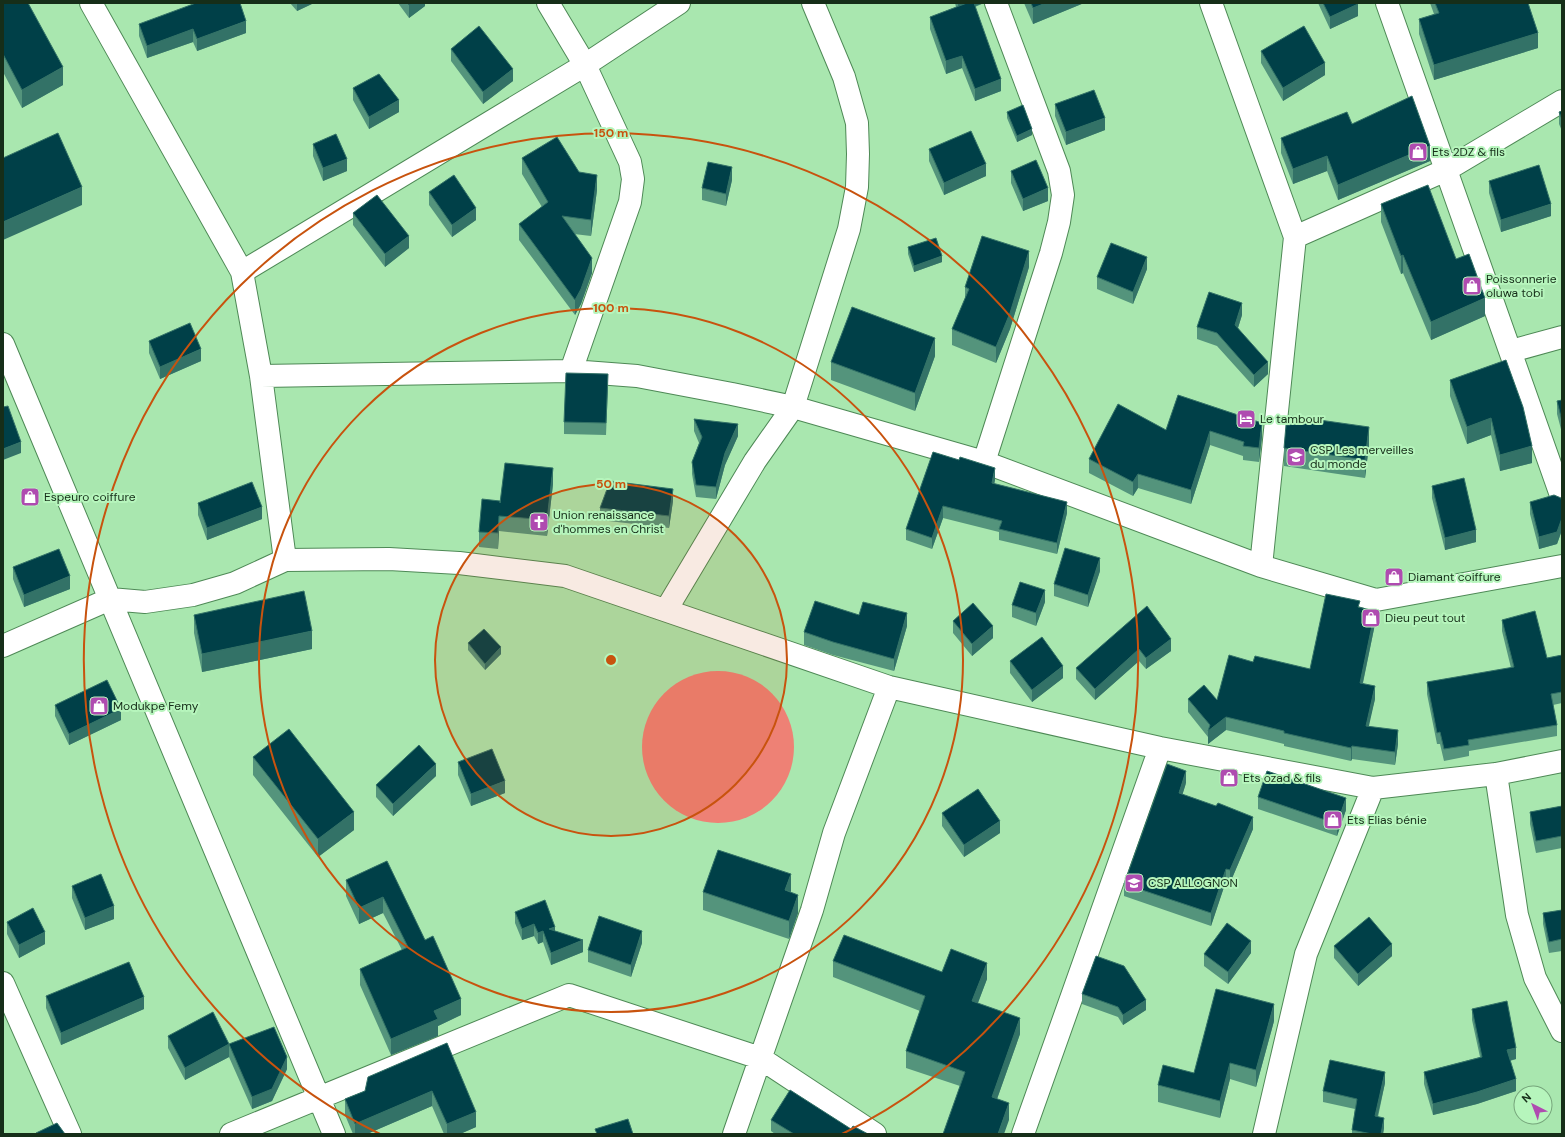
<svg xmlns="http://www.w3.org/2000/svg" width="1565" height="1137" viewBox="0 0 1565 1137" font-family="'DM Sans',sans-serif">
<rect width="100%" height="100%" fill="#a9e7af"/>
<path fill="#ee8175" d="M642 747a76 76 0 1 1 152 0a76 76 0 1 1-152 0Z"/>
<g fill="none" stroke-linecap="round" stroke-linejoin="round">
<defs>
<path id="street" d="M91,3L242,272L261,376L285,560
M548,3L585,65L630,162L633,179L630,202L571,371
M1211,3L1295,237L1261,566
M1387,3L1562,498
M1295,237L1446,170L1562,101
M242,272L585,65L679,3
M3,344L334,1134
M1511,351L1562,337
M261,376L571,371L637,376L732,394L793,407L984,462L1261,566L1376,600L1562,566
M984,462L1051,253L1059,222L1063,195L1059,171L996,3
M666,610L755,461L793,407L849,229L857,187L858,154L857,123L844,77L813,3
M3,646L110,599L145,602L193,595L235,583L285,560L389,559L459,563L565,576L889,687L1160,748L1373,788L1496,774L1562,761
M1496,774L1517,915L1535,978L1562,1031
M3,983L70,1134
M231,1134L569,995L760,1058L875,1134
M734,1134L812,910L834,833L889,687
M1023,1134L1160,748
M1264,1134L1306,954L1373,788"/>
</defs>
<use href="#street" stroke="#4e8956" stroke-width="24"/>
<use href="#street" stroke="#fff" stroke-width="22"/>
</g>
<path fill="#54947c" d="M3,3L63,85L22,108L3,72Z
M290,3H314L297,11Z
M398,3H425V6L409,18Z
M955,3H984L975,7L1001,91L975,101L962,68L946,74L930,29V17L956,7Z
M1024,3H1084L1033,24Z
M1318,3H1357L1358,16L1330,29Z
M1430,3H1528L1538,48L1434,80L1419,34V19L1434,14Z
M139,24L246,33L197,51L193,42L147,58L139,36Z
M451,49L513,81L483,104L451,61Z
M1261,51L1325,75L1283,101L1261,63Z
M353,88L399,112L369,129L353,100Z
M1055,104L1105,130L1066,145L1055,116Z
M1562,111V131L1559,124V112Z
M1007,112L1032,135L1017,142L1007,118Z
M1352,124L1430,161L1338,200L1327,171L1293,184L1281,153V138Z
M313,144L347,171L323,181L313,156Z
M929,149L986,176L944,195L929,161Z
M522,158L579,172L597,190L591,236L574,234L592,273L581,304L575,315L519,240V224L542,207L522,174Z
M1011,171L1048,201L1023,211L1011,183Z
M732,180L726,206L702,200V188Z
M1489,181L1551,216L1501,232L1489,193Z
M429,192L476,220L452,237L429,205Z
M1381,204L1456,259L1485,316L1431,340L1403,273L1401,274L1381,222Z
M353,213L409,248L385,267L353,225Z
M908,247L942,262L914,272L908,254Z
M1029,267L1010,329L996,363L952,345V329L965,299V287Z
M1147,269L1133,304L1097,289V277Z
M1242,315L1238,328L1268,374L1254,387L1217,346L1197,339V327Z
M149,341L201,361L160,379L149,353Z
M935,356L915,411L831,380V362Z
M1506,360L1532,463L1500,471L1491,435L1467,444L1450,396V380Z
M608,386L606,435L564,434V422Z
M1178,395L1262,437L1259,462L1243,460V456L1210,445L1191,504L1138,488L1133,496L1089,473V459L1166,430Z
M1562,400V433L1557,414V401Z
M694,419L738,436L725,465L716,499L696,497L692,474V462L699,443L694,431Z
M1369,445L1365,478L1284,466V448Z
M933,452L995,480L994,484L1067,513L1057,554L999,540V532L943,518L932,549L906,540V529Z
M553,484L547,536L499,531L498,549L479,547V532L500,501Z
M1432,486L1476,542L1445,550L1432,498Z
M673,501L669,528L600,520V508Z
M1530,502L1562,503V530L1557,544L1539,549L1530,514Z
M198,503L262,519L207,540L198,515Z
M13,567L70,589L24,607L13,579Z
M1100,571L1088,607L1054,596V584Z
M1045,602L1036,626L1012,617V605Z
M1360,608L1375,624L1363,683L1375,699L1368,726L1398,744L1395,765L1352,759L1351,761L1284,746V744L1226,730L1208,744V737L1188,712V699L1217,700L1253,662L1310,669Z
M194,615L312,649L202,672L194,633Z
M859,615L907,626L894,671L833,655L804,645V632Z
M1502,620L1547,658L1562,655V703L1553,705L1557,725V736L1469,751V756L1444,761L1440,744H1437L1427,694V682L1511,668L1502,631Z
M953,621L993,638L972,656L953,633Z
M1171,639V651L1146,669L1139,661L1095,700L1076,679V668Z
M468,643L501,654L485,670L468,650Z
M1010,661L1063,678L1032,702L1010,673Z
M55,705L121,720L69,745L55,716Z
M253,757L354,830L318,857L253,775Z
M458,762L505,793L471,806L458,775Z
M436,776L393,816L376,797V785Z
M1186,783L1182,795L1253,829L1230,883L1226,881L1211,926L1124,896V884Z
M1258,797L1346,810L1337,836L1258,809Z
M1562,806V848L1536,853L1530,824V812Z
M942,813L1000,833L964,857L942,826Z
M387,861L461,1015L438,1026V1036L391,1055L360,985V969L402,950L383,913L359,924L346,896V880Z
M72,886L114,919L85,930L72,898Z
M703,892H791L798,913L789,939L703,910Z
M1562,910V951L1549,953L1543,924V913Z
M515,912L555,931L583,952L551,965L543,942L538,944L534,936L522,940L515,923Z
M7,922L45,944L19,958L7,934Z
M642,943L631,977L588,962V950Z
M1334,946L1392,956L1358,986L1334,958Z
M1251,953L1228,984L1204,966V954Z
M833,961L942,972L987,979L978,1003L1020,1034L997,1099L1009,1120L960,1086L906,1068V1051L920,1011L833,977Z
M1082,994L1146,1010L1123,1025L1118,1017L1082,1004Z
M46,996L144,1009L61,1045L46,1008Z
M1472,1009L1516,1059L1510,1061L1516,1091L1477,1104L1433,1115L1424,1084V1072L1480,1057L1472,1020Z
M1274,1021L1256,1087L1230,1079L1220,1118L1158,1102V1085L1194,1073Z
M168,1036L229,1044L287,1069L272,1101L252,1109L229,1057L185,1080L168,1048Z
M447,1043L476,1127L460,1134H444L432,1106L367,1134H353L345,1115V1099L365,1091Z
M1385,1083L1378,1117L1384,1128L1383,1134H1352V1130L1355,1109L1323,1102V1091Z
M771,1120L851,1129L868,1134H775L771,1131Z"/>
<path fill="#337267" d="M297,3H314L297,11Z
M412,3H425V6L409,18V5Z
M958,3H984L958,12Z
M1046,3H1084L1033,24V8Z
M1358,4V16L1330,29V17Z
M246,21V33L197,51V39Z
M193,29V42L147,58V46Z
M1538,33V48L1434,80V65Z
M962,56V68L946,74V61Z
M1325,63V75L1283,101V88Z
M63,67V85L22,108V90Z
M513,69V81L483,104V92Z
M1001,79V91L975,101V89Z
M399,100V112L369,129V117Z
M1105,118V130L1066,145V132Z
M1032,129V135L1017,142V136Z
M1430,146V161L1338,200V185Z
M1327,156V171L1293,184V169Z
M347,159V171L323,181V168Z
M986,164V176L944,195V183Z
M732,167V180L726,206V194Z
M597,175V190L591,236V220Z
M82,187V205L3,240V222Z
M1048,188V201L1023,211V199Z
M1551,204V216L1501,232V220Z
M476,208V220L452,237V225Z
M409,236V248L385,267V254Z
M1029,251V267L1010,329L996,363V347Z
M1403,255V273L1401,274V256Z
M942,256V262L914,272V266Z
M1147,257V269L1133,304V292Z
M592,258V273L581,304L575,315V300Z
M1485,298V316L1431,340V322Z
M1242,303V315L1235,337V325Z
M935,338V356L915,411V393Z
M201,349V361L160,379V367Z
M1268,362V374L1254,387V375Z
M1491,418V435L1467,444V427Z
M1262,423V437L1259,462V448Z
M738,424V436L725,465L716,499V487L725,453Z
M1369,427V445L1365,478V460Z
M1210,431V445L1191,504V490Z
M21,442V453L3,460V449Z
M1532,446V463L1500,471V455Z
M553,468V484L547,536V520Z
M995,468V480L992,494V483Z
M1138,474V488L1133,496V482Z
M673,489V501L669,528V516Z
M1067,502V513L1057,554V543Z
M943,506V518L932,549V538Z
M262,507V519L207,540V528Z
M499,516V531L498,549V533Z
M1562,518V530L1557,544L1539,549V537Z
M1476,530V542L1445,550V538Z
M1100,558V571L1088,607V595Z
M70,576V589L24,607V595Z
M1045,590V602L1036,626V613Z
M1375,611V624L1360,696V683Z
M907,613V626L894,671V659Z
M993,626V638L972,656V644Z
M312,631V649L202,672V654Z
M1171,639V651L1146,669V658Z
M501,647V654L485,670V664Z
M1139,649V661L1095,700V689Z
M1063,666V678L1032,702V690Z
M1375,686V699L1366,739V726Z
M121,709V720L69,745V734Z
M1226,717V730L1208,744V731Z
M1398,730V744L1395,765V752Z
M1352,746V759L1351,761V748Z
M436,764V776L393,816V804Z
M1186,771V783L1179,806V793Z
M505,781V793L471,806V794Z
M1346,798V810L1337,836V824Z
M354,812V830L318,857V839Z
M1253,817V829L1230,883V870Z
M1000,821V833L964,857V845Z
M1226,869V881L1211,926V913Z
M791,874V892L785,890Z
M798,895V913L789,939V921Z
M383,897V913L359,924V908Z
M114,906V919L85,930V918Z
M534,924V936L522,940V929Z
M555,927V938L549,929Z
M543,931V942L538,944V933Z
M642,931V943L631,977V965Z
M45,932V944L19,958V945Z
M583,940V952L551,965V953Z
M1251,941V953L1228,984V972Z
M1392,944V956L1358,986V974Z
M987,963V979L972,1018V1001Z
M144,997V1009L61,1045V1033Z
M461,999V1015L438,1026V1036L391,1055V1039L434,1011Z
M1146,1000V1010L1123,1025V1015Z
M1274,1004V1021L1256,1087V1070Z
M1020,1018V1034L992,1113V1097Z
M229,1044V1057L185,1080V1068Z
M1516,1048V1059L1507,1061V1050Z
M287,1057V1069L272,1101L252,1109V1097Z
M1230,1063V1079L1220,1118V1101Z
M1385,1072V1083L1375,1127V1116Z
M1516,1079V1091L1477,1104L1433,1115V1104Z
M432,1091V1106L367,1134H355V1124Z
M1009,1103V1120L1004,1134H998Z
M476,1112V1127L460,1134H447V1124Z
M1384,1118V1128L1383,1134H1381Z"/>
<path fill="#004048" stroke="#337267" d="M3,3H28L63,67L22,90L3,54Z
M196,3H240L246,21L197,39L193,29L147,46L139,24Z
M407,3H412L409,5Z
M967,3H974L1001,79L975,89L962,56L946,61L930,17Z
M1031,3H1046L1033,8Z
M1323,3H1357L1358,4L1330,17Z
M1435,3H1528L1538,33L1434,65L1419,19L1439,13Z
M479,26L513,69L483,92L451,49Z
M1304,26L1325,63L1283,88L1261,51Z
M379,74L399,100L369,117L353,88Z
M1094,90L1105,118L1066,132L1055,104Z
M1412,96L1430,146L1338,185L1327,156L1293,169L1281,138L1347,112L1352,124Z
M1023,105L1032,129L1017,136L1007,112Z
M1562,111V119L1559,112Z
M971,131L986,164L944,183L929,149Z
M58,133L82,187L3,222V158Z
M336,134L347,159L323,168L313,144Z
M557,137L579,172L597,175L591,220L562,216L592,258L581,289L575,300L519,224L548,202L522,158Z
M1036,160L1048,188L1023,199L1011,171Z
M708,162L732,167L726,194L702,188Z
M1539,165L1551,204L1501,220L1489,181Z
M454,175L476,208L452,225L429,192Z
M1428,185L1456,259L1469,254L1485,298L1431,322L1403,255L1401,256L1381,204Z
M377,195L409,236L385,254L353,213Z
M982,236L1029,251L1010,313L996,347L952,329L969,289L965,287Z
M936,238L942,256L914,266L908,247Z
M1111,243L1147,257L1133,292L1097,277Z
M1209,292L1242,303L1235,325L1268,362L1254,375L1217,333L1197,327Z
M852,307L935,338L915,393L831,362Z
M190,323L201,349L160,367L149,341Z
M1506,360L1523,407L1532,446L1500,455L1491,418L1467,427L1450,380Z
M566,373L608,374L606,423L564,422Z
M1178,395L1262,423L1259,448L1243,446L1244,442L1210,431L1191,490L1138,474L1133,482L1089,459L1118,404L1166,430Z
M1562,400V421L1557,401Z
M8,406L21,442L3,449V407Z
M1291,416L1369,427L1365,460L1284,448L1286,425H1290Z
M694,419L738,424L725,453L716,487L696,485L692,462L702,437Z
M933,452L959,460L960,457L995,468L992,483L1067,502L1057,543L999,529L1002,521L943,506L932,538L906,529Z
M505,463L553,468L547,520L499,516L498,533L479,532L482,499L500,501V503Z
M1464,478L1476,530L1445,538L1432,486Z
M610,481L673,489L669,516L600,508Z
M252,482L262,507L207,528L198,503Z
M1554,495L1561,498L1562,503V518L1557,532L1539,537L1530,502Z
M1065,548L1100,558L1088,595L1054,584Z
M59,549L70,576L24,595L13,567Z
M1020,582L1045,590L1036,613L1012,605Z
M304,591L312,631L202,654L194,615Z
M1326,594L1360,601L1358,607L1375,611L1360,683L1375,686L1366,726L1398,730L1395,752L1352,746L1351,748L1284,733V731L1226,717L1208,731L1210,725L1188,699L1204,685L1217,700L1229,655L1253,662L1255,656L1310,669Z
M815,601L859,615L863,602L907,613L894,659L833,642L804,632Z
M973,603L993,626L972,644L953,621Z
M1147,606L1171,639L1146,658L1139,649L1095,689L1076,668Z
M1535,611L1547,658L1562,655V692L1551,694L1557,725L1468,740L1469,745L1444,749L1440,732L1437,733L1427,682L1514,667L1502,620Z
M484,629L501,647L485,664L468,643Z
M1042,637L1063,666L1032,690L1010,661Z
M107,680L121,709L69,734L55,705Z
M289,729L354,812L318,839L253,757Z
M419,745L436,764L393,804L376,785Z
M492,749L505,781L471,794L458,762Z
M1167,764L1186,771L1179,793L1216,806L1218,803L1253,817L1230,870L1226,869L1211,913L1124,884Z
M1267,771L1346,798L1337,824L1258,797Z
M978,789L1000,821L964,845L942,813Z
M1562,806V836L1536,841L1530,812Z
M718,850L791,874L785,890L798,895L789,921L703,892Z
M387,861L425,940L433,936L461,999L434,1011L438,1019L391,1039L360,969L408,947L383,897L359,908L346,880Z
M101,874L114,906L85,918L72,886Z
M545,900L555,927L549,929L583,940L551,953L543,931L538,933L534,924L522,929L515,912Z
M33,908L45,932L19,945L7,922Z
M1562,910V939L1549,942L1543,913Z
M599,916L642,931L631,965L588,950Z
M1369,917L1392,944L1358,974L1334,946Z
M1227,923L1251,941L1228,972L1204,954Z
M844,935L942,972L951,949L987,963L972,1001L1020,1018L992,1097L1009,1103L998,1134H943L965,1072L906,1051L925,996L833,961Z
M1096,956L1124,966L1146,1000L1123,1015L1118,1007L1082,994Z
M129,962L144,997L61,1033L46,996Z
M1216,989L1274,1004L1256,1070L1230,1063L1220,1101L1158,1085L1163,1065L1194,1073Z
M1507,1001L1516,1048L1507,1050L1516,1079L1477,1092L1433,1104L1424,1072L1482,1057L1472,1009Z
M213,1012L229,1044L185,1068L168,1036Z
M274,1027L287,1057L272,1089L252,1097L229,1044Z
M447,1043L476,1112L447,1124L432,1091L355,1124L345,1099L365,1091L368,1077Z
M1330,1060L1385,1072L1375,1116L1384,1118L1381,1134H1372L1352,1130L1357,1099L1323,1091Z
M790,1090L851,1129L853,1126L868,1134H794L771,1120Z
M628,1119L633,1134H597L595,1129Z
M57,1123L65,1134H37L36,1133Z"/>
<circle cx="611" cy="660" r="176" fill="#c8530e" fill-opacity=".12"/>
<g fill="none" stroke="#c8530e" stroke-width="2">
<circle cx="611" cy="660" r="176"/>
<circle cx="611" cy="660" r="352"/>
<path d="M380 1134A527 527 0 1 1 842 1134"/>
</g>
<defs>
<symbol id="shop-square" viewBox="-11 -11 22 22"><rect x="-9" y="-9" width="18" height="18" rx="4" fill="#af4bb0" stroke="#b6f5bc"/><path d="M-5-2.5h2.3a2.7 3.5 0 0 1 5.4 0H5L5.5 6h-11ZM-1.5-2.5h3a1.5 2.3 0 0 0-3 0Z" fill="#fff"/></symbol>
<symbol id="hotel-square" viewBox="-11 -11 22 22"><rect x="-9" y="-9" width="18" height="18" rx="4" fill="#af4bb0" stroke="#b6f5bc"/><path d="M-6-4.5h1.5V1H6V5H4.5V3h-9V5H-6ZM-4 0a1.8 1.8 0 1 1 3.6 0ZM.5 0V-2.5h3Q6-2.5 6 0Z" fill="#fff"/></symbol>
<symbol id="school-square" viewBox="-11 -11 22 22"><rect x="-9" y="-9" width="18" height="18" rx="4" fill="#af4bb0" stroke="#b6f5bc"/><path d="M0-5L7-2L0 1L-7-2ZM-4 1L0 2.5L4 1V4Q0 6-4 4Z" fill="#fff"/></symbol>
<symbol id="church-square" viewBox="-11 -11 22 22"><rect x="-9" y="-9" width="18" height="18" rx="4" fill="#af4bb0" stroke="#b6f5bc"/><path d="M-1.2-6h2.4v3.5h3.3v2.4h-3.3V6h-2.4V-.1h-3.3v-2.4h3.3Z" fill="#fff"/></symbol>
</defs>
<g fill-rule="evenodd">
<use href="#shop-square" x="1407" y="141" width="22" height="22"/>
<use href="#shop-square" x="1461" y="275" width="22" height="22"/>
<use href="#hotel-square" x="1235" y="408" width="22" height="22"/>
<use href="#school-square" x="1285" y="446" width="22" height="22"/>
<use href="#shop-square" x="19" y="486" width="22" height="22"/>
<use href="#church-square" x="528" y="511" width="22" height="22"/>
<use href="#shop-square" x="1383" y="566" width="22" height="22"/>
<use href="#shop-square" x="1360" y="607" width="22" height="22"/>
<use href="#shop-square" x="88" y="695" width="22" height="22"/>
<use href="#shop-square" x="1218" y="767" width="22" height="22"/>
<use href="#shop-square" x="1322" y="809" width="22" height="22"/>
<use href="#school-square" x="1123" y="872" width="22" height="22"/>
</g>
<g text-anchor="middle" stroke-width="4" stroke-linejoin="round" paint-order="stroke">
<g font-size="12" fill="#162e19" stroke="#b6f5bc" text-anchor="start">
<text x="1432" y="156">Ets 2DZ &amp; fils</text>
<text x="1486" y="283">Poissonnerie<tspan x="1486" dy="14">oluwa tobi</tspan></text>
<text x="1260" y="423">Le tambour</text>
<text x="1310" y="454">CSP Les merveilles<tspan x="1310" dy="14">du monde</tspan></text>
<text x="44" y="501">Espeuro coiffure</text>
<text x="553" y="519">Union renaissance<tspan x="553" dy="14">d'hommes en Christ</tspan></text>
<text x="1408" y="581">Diamant coiffure</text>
<text x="1385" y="622">Dieu peut tout</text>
<text x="113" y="710">Modukpe Femy</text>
<text x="1243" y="782">Ets ozad &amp; fils</text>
<text x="1347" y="824">Ets Elias bénie</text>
<text x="1148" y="887">CSP ALLOGNON</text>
</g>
</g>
<circle cx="611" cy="660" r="6" fill="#c8530e" stroke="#b6f5bc" stroke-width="2"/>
<g font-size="12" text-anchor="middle" font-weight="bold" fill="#c8530e" stroke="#b6f5bc" stroke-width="4" stroke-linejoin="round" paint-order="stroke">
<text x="611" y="137">150 m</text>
<text x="611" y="312">100 m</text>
<text x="611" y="488">50 m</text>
</g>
<rect width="1565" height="1137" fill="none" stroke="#162e19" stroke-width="8"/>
<g transform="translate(1533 1105) rotate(318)"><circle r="19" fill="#b6f5bc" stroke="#76a57b"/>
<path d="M0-3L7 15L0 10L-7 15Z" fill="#af4bb0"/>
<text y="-6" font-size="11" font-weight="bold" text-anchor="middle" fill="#162e19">N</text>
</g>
</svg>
